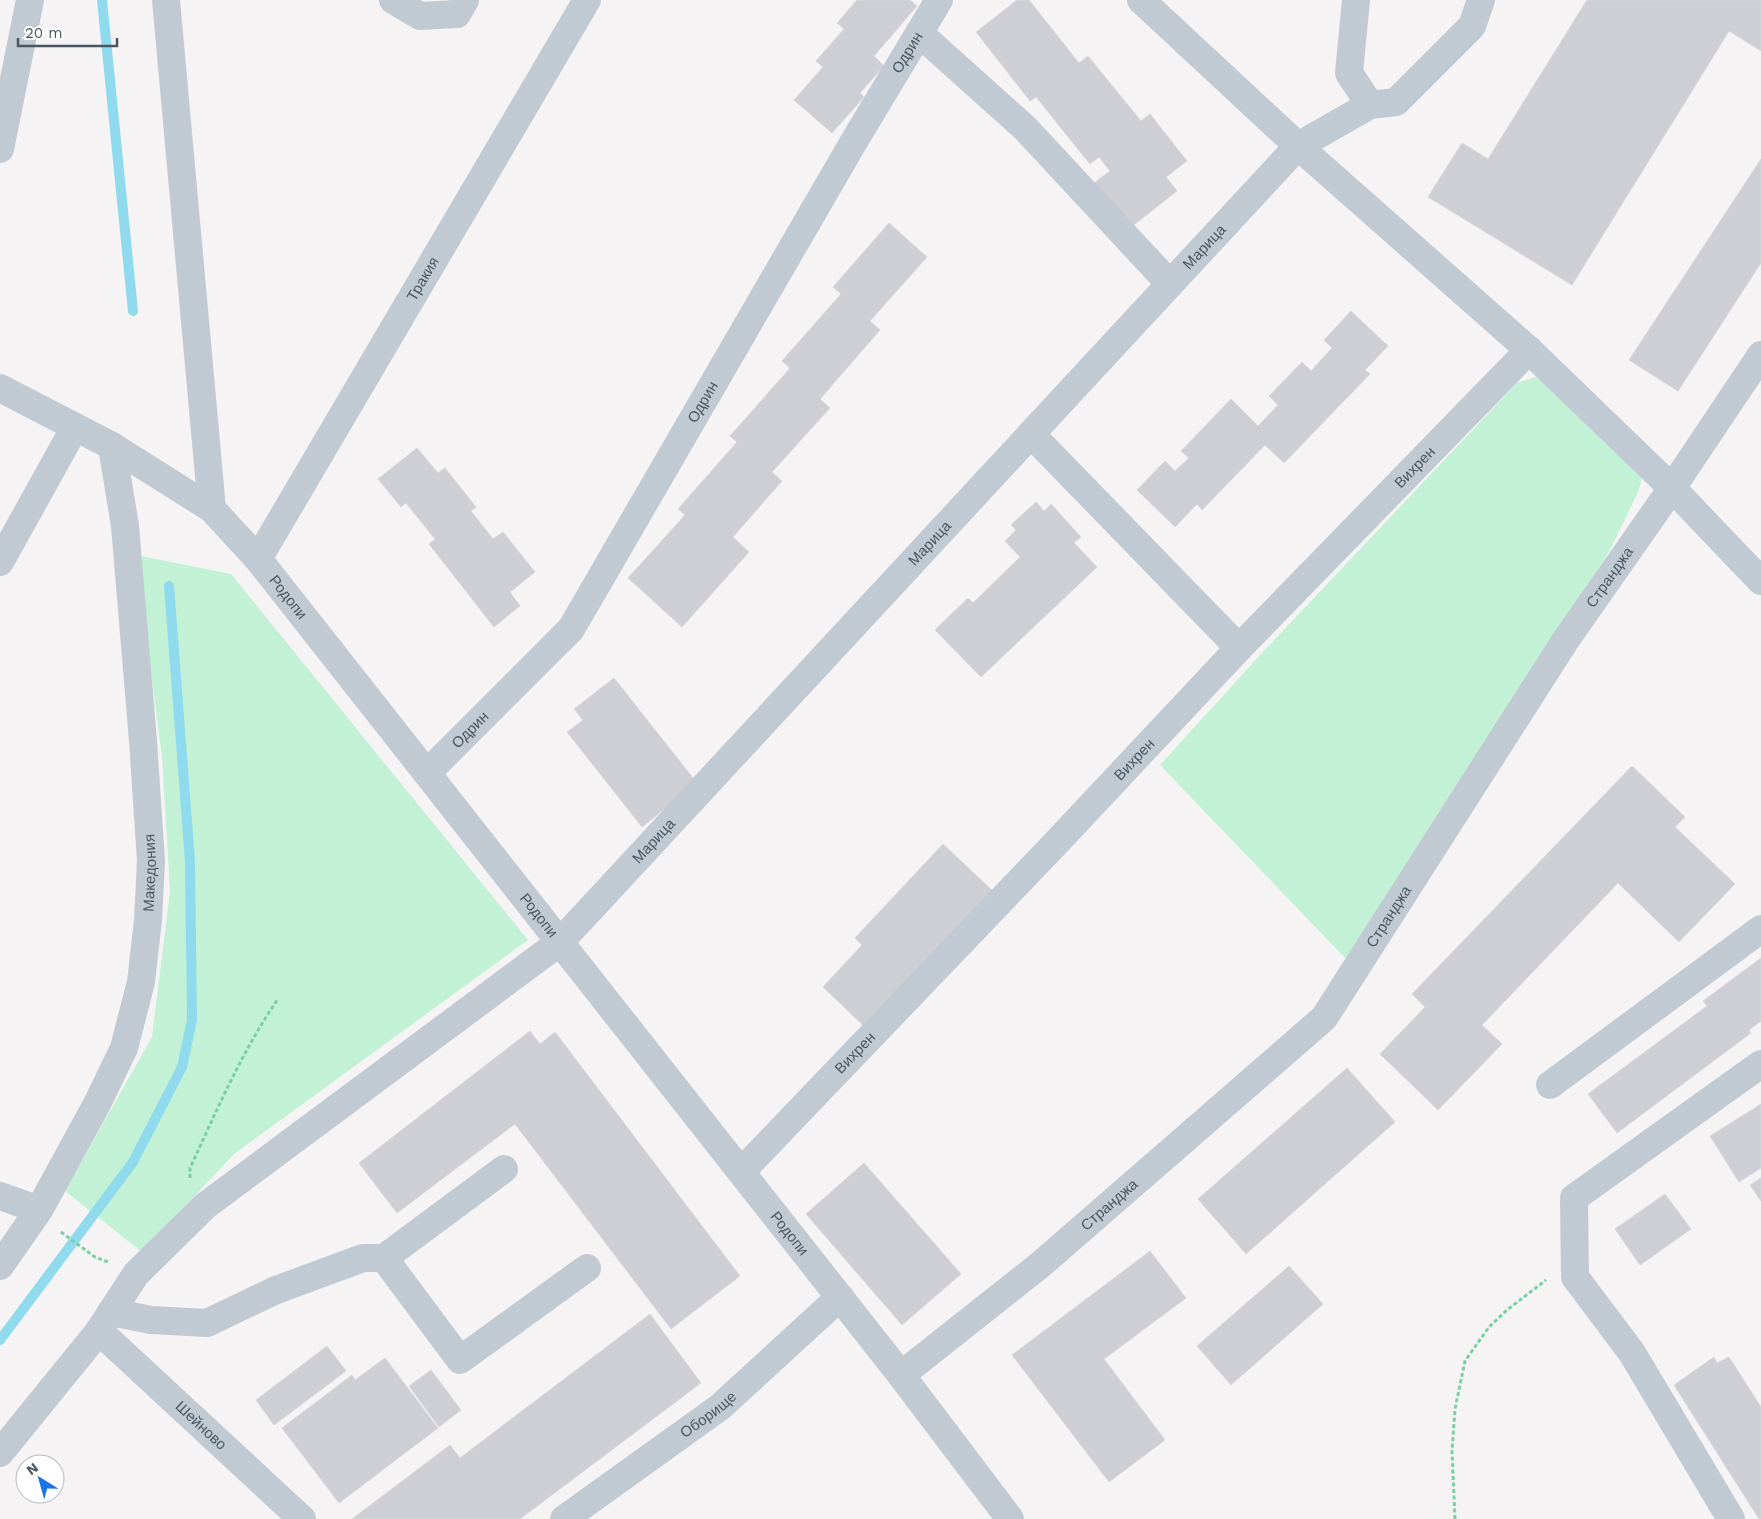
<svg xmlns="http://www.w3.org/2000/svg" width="1761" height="1519" viewBox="0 0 1761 1519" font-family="'Work Sans',sans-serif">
<rect width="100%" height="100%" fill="#f5f3f3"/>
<path fill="#c3f1d5" d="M1538,376L1643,475L1638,492L1610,550L1349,962L1160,765L1261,654L1517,383Z
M136,555L231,574L528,940L234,1154L142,1252L65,1191L152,1037L170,891L162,757Z"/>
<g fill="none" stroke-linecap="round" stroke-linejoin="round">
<path stroke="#90daee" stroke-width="10" d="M102,0L133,311
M0,1340L133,1162L182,1067L192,1020L190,861L169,586"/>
</g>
<path fill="#cdcfd5" stroke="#d7d9de" d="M857,0H910L917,6L874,56L884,66L860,93L864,97L832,133L794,100L823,67L816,61L844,29L837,23Z
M1017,0H1029L1079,63L1088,56L1141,121L1150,114L1187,161L1166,177L1177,191L1130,228L1094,183L1110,171L1099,157L1090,164L1036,97L1030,101L976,32Z
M1587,0H1761V51L1729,31L1572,285L1428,197L1462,143L1488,159Z
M1761,159V263L1678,391L1629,360Z
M889,223L927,257L870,321L880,330L820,399L830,408L772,472L782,481L733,537L749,552L682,627L628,578L685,515L678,509L737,442L730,436L790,368L782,361L841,294L833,287Z
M1351,311L1388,346L1365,370L1370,374L1284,463L1265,445L1202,510L1197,504L1175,527L1137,490L1165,461L1175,471L1189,458L1181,451L1231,399L1258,426L1278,405L1269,396L1302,362L1311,371L1332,348L1324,340Z
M417,448L438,473L445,468L476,507L471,511L493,539L503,532L535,572L510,592L520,606L494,627L429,544L435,539L406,503L401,507L378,479Z
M1036,502L1044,511L1051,504L1081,537L1074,543L1097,567L981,677L935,630L968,598L973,603L1020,557L1005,541L1016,530L1011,525Z
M614,678L697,783L642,827L567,732L583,720L574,709Z
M1632,766L1685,817L1675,827L1735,884L1679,942L1618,883L1482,1025L1502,1044L1438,1110L1380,1054L1425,1007L1412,994Z
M943,844L994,892L866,1028L823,987L862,945L855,938Z
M1761,958V1021L1749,1030L1751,1033L1617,1133L1588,1094L1707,1006L1703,1001Z
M530,1031L540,1044L555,1032L740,1276L671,1329L515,1124L397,1213L359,1163Z
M1347,1068L1395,1122L1246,1254L1198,1199Z
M1761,1104V1168L1739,1182L1710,1136Z
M864,1163L961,1274L902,1325L806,1214Z
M1761,1178V1201L1750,1185Z
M1665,1194L1691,1229L1640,1265L1615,1229Z
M1150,1251L1186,1298L1104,1359L1165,1440L1109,1482L1012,1355Z
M1289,1266L1323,1304L1231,1385L1197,1346Z
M650,1314L701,1383L520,1519H352L450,1445L460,1458Z
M327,1346L346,1371L274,1425L256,1400Z
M1714,1357L1717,1363L1729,1357L1761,1407V1519H1759L1674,1385Z
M385,1358L438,1428L339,1503L282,1428L352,1375L355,1380Z
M431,1370L461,1410L439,1427L409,1386Z"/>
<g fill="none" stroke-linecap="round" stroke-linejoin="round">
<path stroke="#7ad0a6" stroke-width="3" stroke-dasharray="4 2.5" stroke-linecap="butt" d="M190,1178V1168C217,1110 242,1051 278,999
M61,1232L95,1257L108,1262
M1455,1519L1452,1451L1455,1409L1465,1361L1489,1327L1507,1310L1546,1280"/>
<g stroke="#c1cad2" stroke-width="28">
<path d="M166,0L212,509"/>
<path d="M393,0L420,16L457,14L465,0"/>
<path d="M1141,0L1298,146L1529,350L1672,488L1761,581"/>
<path d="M1356,0L1349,73L1370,105"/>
<path d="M919,33L1025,128L1170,284"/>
<path d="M0,149L30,0"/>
<path id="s1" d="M0,388L112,446L212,509L258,559L901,1375L1010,1519"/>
<path d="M1031,434L1239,648"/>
<path id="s2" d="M258,559L587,0"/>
<path d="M0,562L75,427"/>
<path id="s3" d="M427,773L571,629L853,143L939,0"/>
<path d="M1550,1085L1761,929"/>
<path id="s4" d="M741,1172L1056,843L1239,648L1529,350"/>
<path d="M0,1196L39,1210"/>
<path d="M384,1258L504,1169"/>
<path id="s5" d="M0,1266L39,1210L97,1104L124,1048L141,982L148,920L151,861L143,741L125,526L112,446"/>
<path d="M111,1312L151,1320L207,1323L276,1290L363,1258H384L460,1360L587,1268"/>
<path id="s6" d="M99,1331L302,1519"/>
<path id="s7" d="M901,1375L1040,1265L1324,1018L1565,641L1672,488L1761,355"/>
<path id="s8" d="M0,1453L99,1331L136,1274L205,1206L560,942L1298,146L1370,105L1396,102L1472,26L1481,0"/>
<path id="s9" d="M564,1519L720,1407L840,1297"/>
<path d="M1731,1519L1632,1353L1575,1277L1574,1198L1761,1064"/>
</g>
</g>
<g text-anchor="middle" stroke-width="4.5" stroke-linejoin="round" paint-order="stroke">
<g font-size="15" fill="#4a5661" stroke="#fff">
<text dy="5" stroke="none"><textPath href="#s3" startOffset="871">Одрин</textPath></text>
<text dy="5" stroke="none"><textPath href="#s8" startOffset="1712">Марица</textPath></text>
<text dy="5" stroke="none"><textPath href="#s2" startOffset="325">Тракия</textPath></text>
<text dy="5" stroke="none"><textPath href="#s3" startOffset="466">Одрин</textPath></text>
<text dy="5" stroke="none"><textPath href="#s4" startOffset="975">Вихрен</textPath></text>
<text dy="5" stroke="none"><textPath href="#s8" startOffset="1308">Марица</textPath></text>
<text dy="5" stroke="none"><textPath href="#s7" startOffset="1079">Странджа</textPath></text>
<text dy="5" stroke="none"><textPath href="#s1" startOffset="361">Родопи</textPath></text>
<text dy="5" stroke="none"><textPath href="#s3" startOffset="61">Одрин</textPath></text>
<text dy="5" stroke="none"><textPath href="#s4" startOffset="570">Вихрен</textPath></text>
<text dy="5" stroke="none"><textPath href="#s8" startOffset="902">Марица</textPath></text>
<text dy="5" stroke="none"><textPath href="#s5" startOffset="429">Македония</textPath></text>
<text dy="5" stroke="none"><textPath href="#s1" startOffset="766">Родопи</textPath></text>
<text dy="5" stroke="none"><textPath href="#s7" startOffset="674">Странджа</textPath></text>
<text dy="5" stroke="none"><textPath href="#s4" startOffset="165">Вихрен</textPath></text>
<text dy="5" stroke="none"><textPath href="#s7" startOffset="269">Странджа</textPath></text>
<text dy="5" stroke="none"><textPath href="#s1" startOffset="1171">Родопи</textPath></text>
<text dy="5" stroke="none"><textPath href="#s9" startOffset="178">Оборище</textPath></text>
<text dy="5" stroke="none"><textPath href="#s6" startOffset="139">Шейново</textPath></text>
</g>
</g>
<g transform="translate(40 1479) rotate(323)"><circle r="24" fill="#ffffff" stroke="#b7bbc0"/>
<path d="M0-4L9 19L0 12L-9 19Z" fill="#1a73e8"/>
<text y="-8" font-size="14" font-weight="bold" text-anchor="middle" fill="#4a5661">N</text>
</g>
<path d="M18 38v8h99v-8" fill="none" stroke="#4a5661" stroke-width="2.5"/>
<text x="25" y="38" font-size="15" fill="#4a5661" stroke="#ffffff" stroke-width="4" paint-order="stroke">20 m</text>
</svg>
